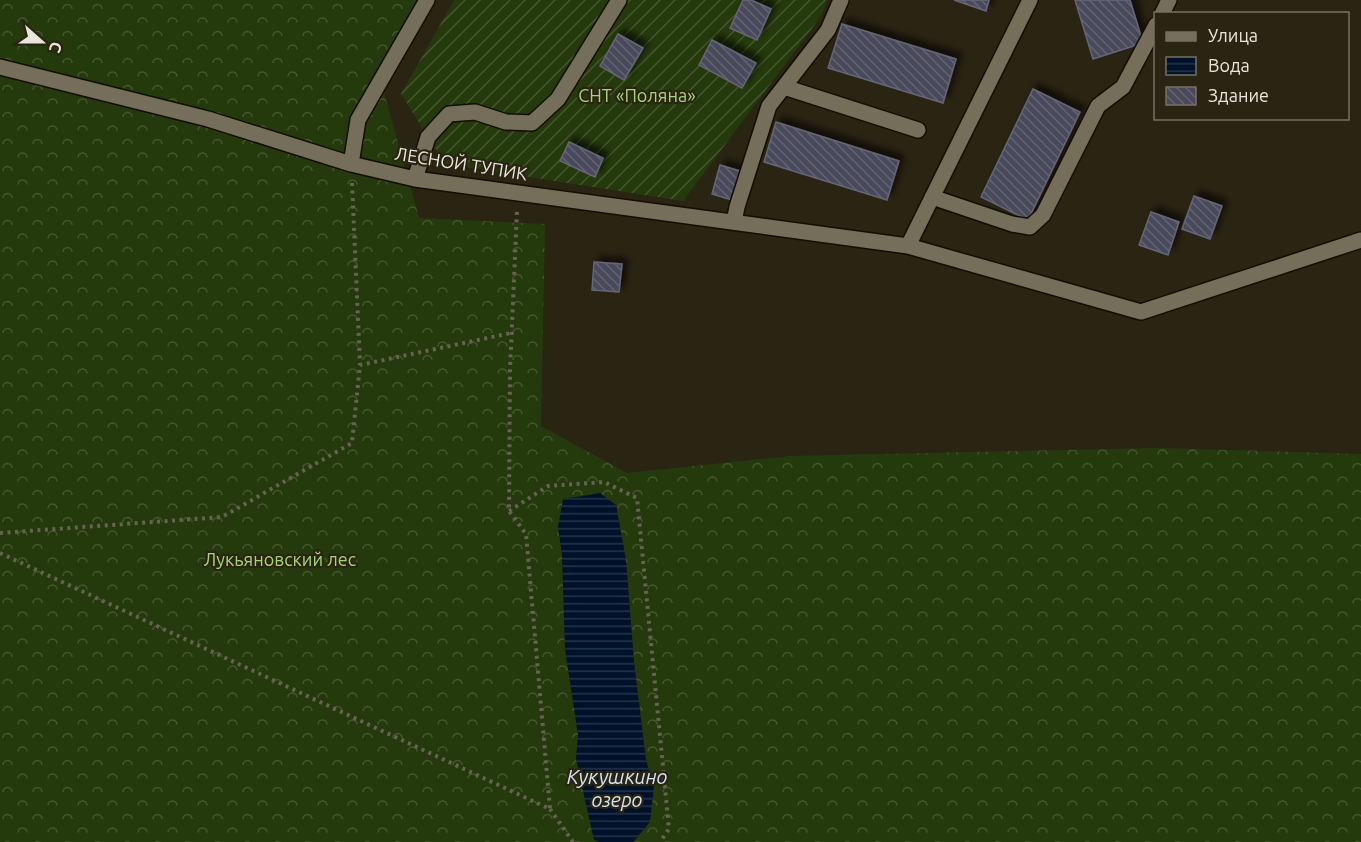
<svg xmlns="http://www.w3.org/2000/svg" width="1361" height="842" viewBox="0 0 1361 842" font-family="Ubuntu,sans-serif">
<defs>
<pattern id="forest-crowns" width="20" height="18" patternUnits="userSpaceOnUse" patternTransform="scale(1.5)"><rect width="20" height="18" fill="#253a0c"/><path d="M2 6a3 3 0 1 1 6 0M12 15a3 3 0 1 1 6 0" fill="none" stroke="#45562f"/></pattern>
<pattern id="garden-furrows" width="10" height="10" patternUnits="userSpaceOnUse" patternTransform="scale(1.5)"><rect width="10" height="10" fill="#253a0c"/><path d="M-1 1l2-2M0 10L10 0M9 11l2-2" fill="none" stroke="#45562f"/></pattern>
<pattern id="water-rules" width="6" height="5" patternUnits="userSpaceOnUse" patternTransform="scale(1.5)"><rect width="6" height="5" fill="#00112a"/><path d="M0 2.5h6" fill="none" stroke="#253448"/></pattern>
<pattern id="building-back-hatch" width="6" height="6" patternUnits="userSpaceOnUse" patternTransform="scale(1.5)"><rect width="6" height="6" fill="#4a495b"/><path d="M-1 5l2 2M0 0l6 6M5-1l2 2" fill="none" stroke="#646372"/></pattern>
<filter id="shadow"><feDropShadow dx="5.5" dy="-5.5" stdDeviation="3" flood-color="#0009"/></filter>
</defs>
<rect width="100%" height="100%" fill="#2a2413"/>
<path fill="url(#forest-crowns)" d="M0,0H419L379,75L419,218L545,224L541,426L627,473L791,456L1159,448L1361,454V842H633L637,839L654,787L646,760L634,662L626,560L616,505L558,527L562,554L565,649L578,735L576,759L594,839L600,842H0Z"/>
<path fill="url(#garden-furrows)" d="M454,0H827L822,15L683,201L445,164L401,94Z"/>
<path fill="url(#water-rules)" d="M600,493L616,505L626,560L634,662L646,760L654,787L650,822L633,842H600L594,840L576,759L578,735L565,649L562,554L558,527L563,499Z"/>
<path fill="url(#building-back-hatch)" stroke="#666578" stroke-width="1.5" filter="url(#shadow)" d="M743,0H751L771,9L757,40L730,28Z
M954,0H989L986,11Z
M1075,0H1130L1143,43L1093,59Z
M842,24L956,59L943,103L828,68Z
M618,34L643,48L624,80L600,66Z
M712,40L756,63L742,88L699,65Z
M1033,89L1080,112L1028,220L981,197Z
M776,122L899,161L887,200L764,162Z
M569,142L603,158L595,177L560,161Z
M720,165L740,171L732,200L712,194Z
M1194,196L1222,206L1210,239L1182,229Z
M1151,212L1179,222L1168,255L1139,245Z
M594,262L622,264L619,292L592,290Z"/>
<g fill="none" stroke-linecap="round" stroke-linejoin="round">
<defs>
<path id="minor" d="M1162,14L1169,0
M0,67L208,119L351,164L415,179L908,246L1141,312L1361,240
M784,87L918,130
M351,164L358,120L427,0
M415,179L428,137L449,114L475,112L506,122L532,123L558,99L619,0
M932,197L1012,224L1030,227L1043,215L1098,106L1123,87L1156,25
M734,222L737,207L769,106L828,30L841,0
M908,246L1030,0"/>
</defs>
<use href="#minor" stroke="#130d01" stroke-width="18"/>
<path stroke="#676253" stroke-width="4" stroke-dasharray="3 4.5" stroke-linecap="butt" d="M352,183L360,365
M509,511L548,486L604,482L637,498L669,829L660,842
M0,533L222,517L352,443L360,365L511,333
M0,553L550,809L526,534L509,511L510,370L517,211
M550,809L573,842"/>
<use href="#minor" stroke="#746e5a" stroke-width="15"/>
</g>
<g text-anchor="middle" stroke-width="4.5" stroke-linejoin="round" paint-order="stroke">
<g font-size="18" fill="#a6d579" stroke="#2a2413">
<text x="637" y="102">СНТ «Поляна»</text>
<text x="280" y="566">Лукьяновский лес</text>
</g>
<g font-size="18" fill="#e9e5da" stroke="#2a2413">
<text transform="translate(461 164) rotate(9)" y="6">ЛЕСНОЙ ТУПИК</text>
</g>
<g font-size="20" font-style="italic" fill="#d3e2f1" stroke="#2a2413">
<text x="617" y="784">Кукушкино<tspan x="617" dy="23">озеро</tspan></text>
</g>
</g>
<rect x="1154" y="12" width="195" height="108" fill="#2a2413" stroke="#767163" stroke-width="1.5"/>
<rect x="1166" y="32" width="30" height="9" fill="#746e5a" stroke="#767163" stroke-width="1.5"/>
<text x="1208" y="42" font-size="18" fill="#e9e5da">Улица</text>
<rect x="1166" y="57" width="30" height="18" fill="url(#water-rules)" stroke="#767163" stroke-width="1.5"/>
<text x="1208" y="72" font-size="18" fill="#e9e5da">Вода</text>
<rect x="1166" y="87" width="30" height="18" fill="url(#building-back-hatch)" stroke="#767163" stroke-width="1.5"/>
<text x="1208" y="102" font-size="18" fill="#e9e5da">Здание</text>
<g transform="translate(42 42) rotate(111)" stroke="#2a2413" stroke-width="4.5" paint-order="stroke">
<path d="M0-4.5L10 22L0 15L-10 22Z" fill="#e9e5da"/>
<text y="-9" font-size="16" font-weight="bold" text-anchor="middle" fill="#e9e5da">С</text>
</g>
</svg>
